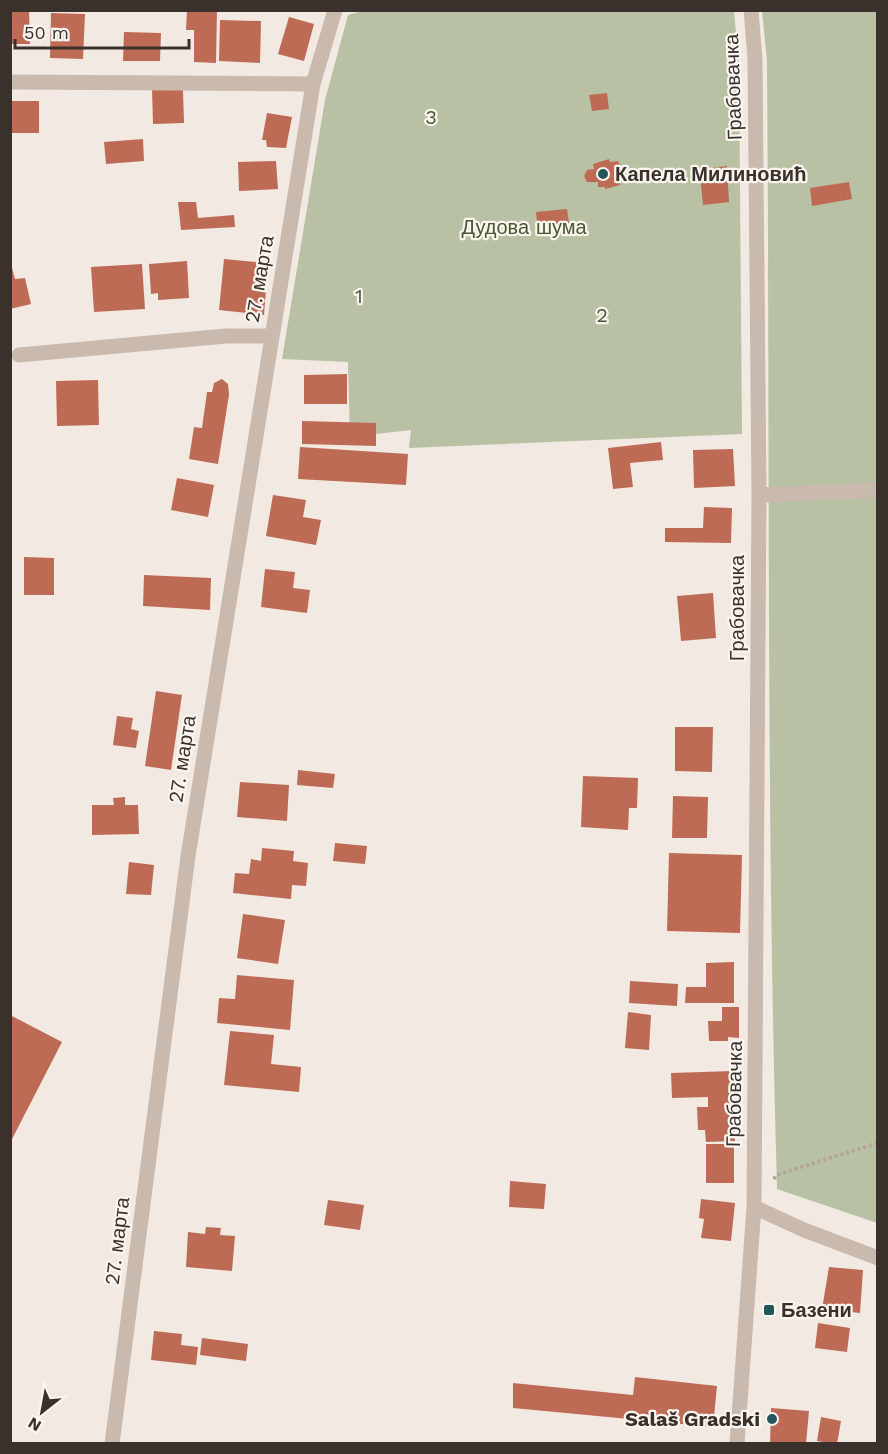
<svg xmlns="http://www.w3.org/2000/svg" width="888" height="1454" viewBox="0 0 888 1454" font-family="'Work Sans',sans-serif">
<rect width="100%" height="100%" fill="#f2eae2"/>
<path fill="#b8c1a3" d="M366,10L734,11L739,66L742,434L409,448L411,430L350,437L348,362L282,359L325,100L348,15Z
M762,11H877V1223L777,1189C766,813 770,437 767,61Z"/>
<path fill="#be6b55" d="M10,10H29L30,44H10Z
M187,10H217L216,63L194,62V30H186Z
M51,13L85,14L83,59L50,58Z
M289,17L314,24L304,61L278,54Z
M220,20L261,21L260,63L219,61Z
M124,32L161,33L160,61H123Z
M152,89L183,90L184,123L153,124Z
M607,93L609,109L592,111L589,95Z
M10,101H39V133H10Z
M267,113L292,117L286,148L267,147L266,140H262Z
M143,139L144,161L106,164L104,142Z
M609,159L610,162L618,161L621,167L620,185L605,189V187H598V182H587L584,176L587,170L594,169L593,164Z
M276,161L278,189L239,191L238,162Z
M727,166L729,202L703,205L700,176H704V169Z
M849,182L852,199L812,206L810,188Z
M178,202H196L198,218L234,215L235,227L181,230Z
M567,209L570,230L538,232L536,212Z
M224,259L268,263L264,315L219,310Z
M10,260L15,279L25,278L31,304L10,309Z
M187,261L189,298L158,300V293L151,294L149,264Z
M142,264L145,309L94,312L91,267Z
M347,374V404H304V375Z
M222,379L228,384L229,395L218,464L189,459L194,427L202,428L207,392H212L214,383Z
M98,380L99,425L57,426L56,381Z
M302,421L376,423V446L302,444Z
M661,442L663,460L630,463L633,487L613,489L608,448Z
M300,447L408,454L406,485L298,479Z
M733,449L735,486L694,488L693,450Z
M177,478L214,485L208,517L171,510Z
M273,495L306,500L303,517L321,520L316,545L266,536Z
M704,507L732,508L731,543L665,542V528H703Z
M24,557L54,558V595H24Z
M265,569L295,572L293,588L310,590L307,613L261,607Z
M144,575L211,578L210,610L143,606Z
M713,593L716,638L681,641L677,596Z
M156,691L182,695L171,770L145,766Z
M117,716L133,718L131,729L139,731L136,748L113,745Z
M675,727H713L712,772L675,771Z
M298,770L335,774L333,788L297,785Z
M583,776L638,778L637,808H629L628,830L581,827Z
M240,782L289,785L287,821L237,817Z
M673,796L708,797L707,838H672Z
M125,797V805H138L139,834L92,835V805H114L113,798Z
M335,843L367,846L365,864L333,861Z
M262,848L294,851L293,861L308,863L306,886L292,885L291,899L233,893L235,873L249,874L251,859L261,861Z
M669,853L742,855L740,933L667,931Z
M129,862L154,865L151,895L126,894Z
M243,914L285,920L278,964L237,958Z
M734,962V1003H685L686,987H706V963Z
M237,975L294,980L290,1030L217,1023L219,998L235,999Z
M630,981L678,984L677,1006L629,1003Z
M722,1007H739V1038L728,1037V1041H709L708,1021H722Z
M628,1012L651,1015L649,1050L625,1048Z
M10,1015L62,1042L10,1143Z
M230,1031L274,1035L271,1064L301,1067L299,1092L224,1085Z
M732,1071L735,1141L706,1142L705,1130H698L697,1107H708V1097L672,1098L671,1073Z
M706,1144H734V1183H706Z
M510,1181L546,1184L544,1209L509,1207Z
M701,1199L735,1203L731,1241L701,1238L704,1219L699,1218Z
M328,1200L364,1205L360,1230L324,1225Z
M206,1227L221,1228L220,1235L235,1236L232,1271L186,1267L188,1232L205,1234Z
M829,1267L863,1270L860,1313L822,1309Z
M818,1323L850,1328L847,1352L815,1348Z
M154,1331L182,1334L181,1345L198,1347L196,1365L151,1360Z
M202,1338L248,1344L246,1361L200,1355Z
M635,1377L717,1386L713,1427L513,1408V1383L633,1395Z
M771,1408L809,1411L806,1444H770Z
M821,1417L841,1421L837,1444L817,1441Z"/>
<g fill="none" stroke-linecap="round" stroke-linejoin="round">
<path stroke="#b6a499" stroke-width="4" stroke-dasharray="3 3" stroke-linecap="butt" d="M774,1179L776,1175L878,1143"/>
<path stroke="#cabaae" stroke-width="15" d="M10,82L313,84
M19,355L226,336H271
M759,495L878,490
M754,1207L804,1230L878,1258
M112,1444L188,856L313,84L335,10
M737,1444L754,1207L759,495L755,59L751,10"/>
</g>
<g fill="#245759" stroke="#faf5ef" stroke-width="2">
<circle cx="603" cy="174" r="6"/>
<rect x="763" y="1304" width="12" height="12" rx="3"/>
<circle cx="772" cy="1419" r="6"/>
</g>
<g text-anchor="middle" stroke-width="4.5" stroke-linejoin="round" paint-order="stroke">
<g font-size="20" fill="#3a302c" stroke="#faf5ef">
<text transform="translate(733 87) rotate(-92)" y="7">Грабовачка</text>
<text transform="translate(259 279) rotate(-80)" y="7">27. марта</text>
<text transform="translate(737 608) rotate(-90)" y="7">Грабовачка</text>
<text transform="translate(182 759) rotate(-81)" y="7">27. марта</text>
<text transform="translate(734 1094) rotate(-89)" y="7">Грабовачка</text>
<text transform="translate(117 1241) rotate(-83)" y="7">27. марта</text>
</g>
<g font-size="20" fill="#4a5631" stroke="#faf5ef">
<text x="431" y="124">3</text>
<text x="524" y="234">Дудова шума</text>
<text x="359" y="303">1</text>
<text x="602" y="322">2</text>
</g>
<g font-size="20" font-weight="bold" fill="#3a302c" stroke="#faf5ef" text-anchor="start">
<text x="615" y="181">Капела Милиновић</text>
<text x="781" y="1317">Базени</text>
<text x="760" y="1426" text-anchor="end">Salaš Gradski</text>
</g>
</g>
<rect width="888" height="1454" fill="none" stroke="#3a302c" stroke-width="24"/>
<g transform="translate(42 1412) rotate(211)" stroke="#faf5ef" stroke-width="4.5" paint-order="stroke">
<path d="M0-4.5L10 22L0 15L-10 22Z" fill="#3a302c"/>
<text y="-9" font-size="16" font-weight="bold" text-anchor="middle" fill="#3a302c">N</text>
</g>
<path d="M15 39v9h174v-9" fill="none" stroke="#3a302c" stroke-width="3"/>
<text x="24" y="39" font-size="18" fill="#3a302c" stroke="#faf5ef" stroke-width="4.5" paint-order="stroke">50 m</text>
</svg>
